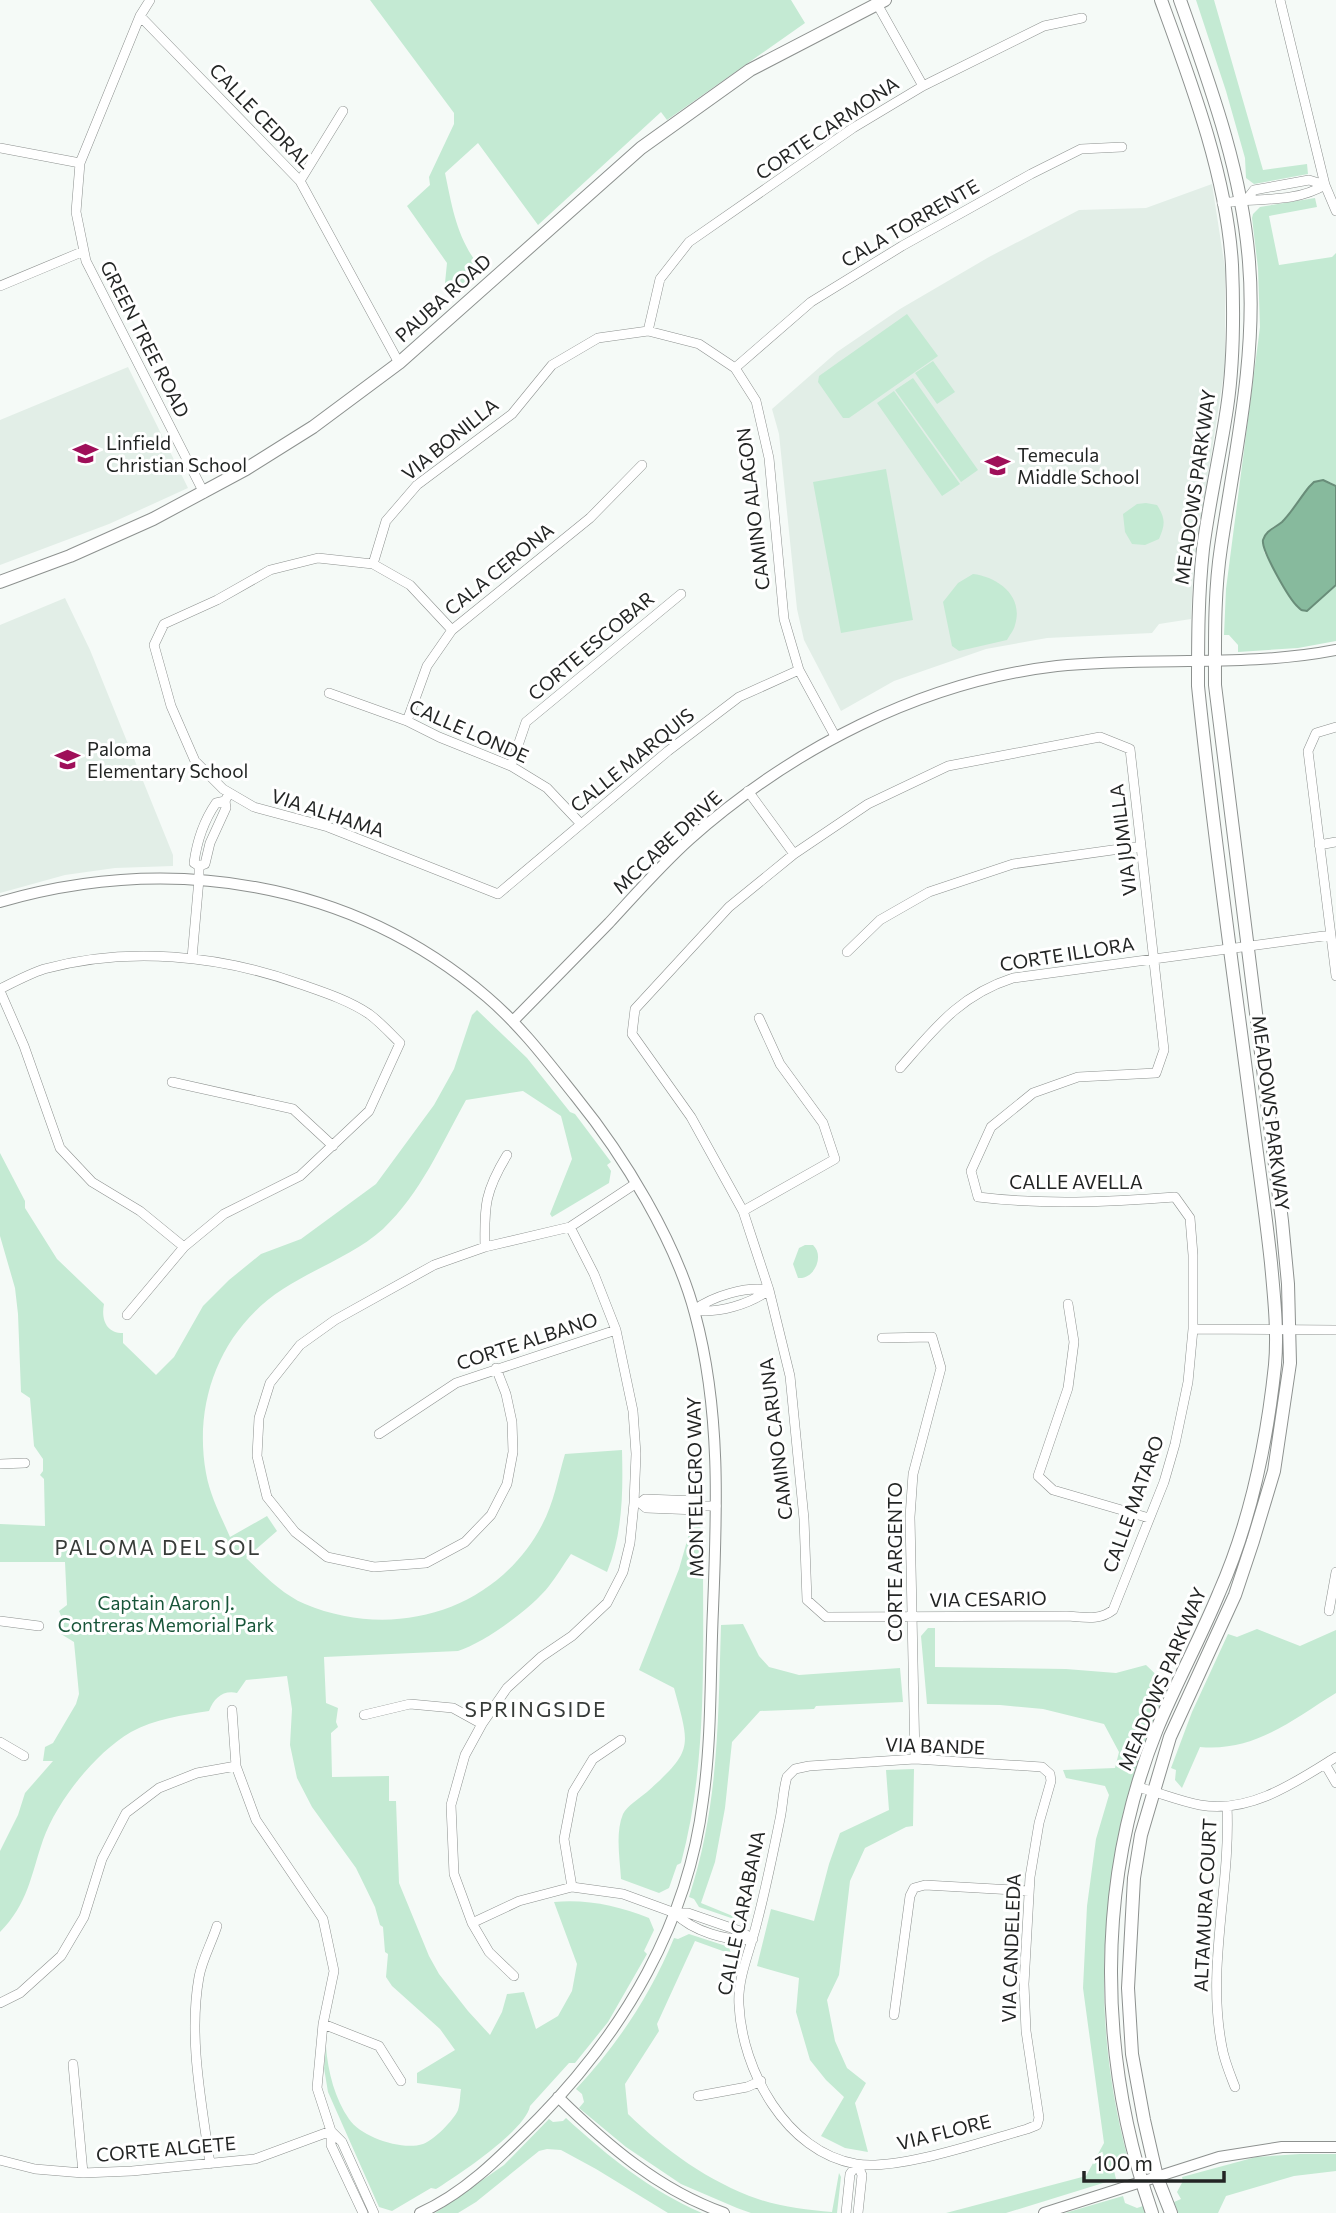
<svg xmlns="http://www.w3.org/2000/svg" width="1336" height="2213" viewBox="0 0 1336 2213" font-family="Commissioner,sans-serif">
<rect width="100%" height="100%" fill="#f5faf7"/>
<path fill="#e2eee7" d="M1212,184L1225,268V366L1193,572L1191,619L1159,624L1152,633L1047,638L986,649L894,681L841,711L804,640L797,609L779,434L772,409L837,352L900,309L989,257L1079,210L1146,208Z
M128,367L188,488L109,524L0,565V420Z
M65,598L90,650L173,855V866L115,868L65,875L0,893V625Z"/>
<path fill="#c4ead3" d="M370,0H791L805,23L667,120L661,112L538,225L478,143L445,173C453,211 457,240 483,271L454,296L445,283L447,263L407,206L430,185L429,177L454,124V113Z
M1196,0H1214L1263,170L1307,164L1308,174L1254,184L1246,178L1245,158L1226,91Z
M1315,198L1317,207L1269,216L1279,265L1332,257L1336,253V486L1330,482L1303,494L1282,522L1273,527L1264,552C1274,567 1289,608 1308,610L1336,585V641L1298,648L1238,652V645L1229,635H1224L1226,589L1260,327L1258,268L1252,218L1253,214L1260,207Z
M907,314L938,356L849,418H843L818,382L819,376Z
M933,361L955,392L937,404L915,373Z
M913,378L978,470L961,482L895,390Z
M894,391L960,484L942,496L877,403Z
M886,469L913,620L841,633L813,482Z
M1146,503L1157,505C1166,519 1165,525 1159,539L1145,545L1132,544L1125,532L1123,514L1137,504Z
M973,574C998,577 1024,596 1015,625C1014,630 1009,636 1007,640L959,651L952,646L943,602L958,583Z
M477,1010L527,1058L570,1112L575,1114L611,1162L607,1165L611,1171L609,1183L552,1217L550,1214L572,1159L561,1116L523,1091L466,1100C441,1145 421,1193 383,1229C354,1255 315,1268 283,1289C221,1329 193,1401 206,1473C210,1496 221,1516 230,1537L267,1516L277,1531L246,1558C264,1575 282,1594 305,1604C393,1641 496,1612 542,1525C554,1503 558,1477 565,1454L622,1450C623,1491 623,1533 607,1572L571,1554C563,1565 557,1576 549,1586C532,1608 484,1643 458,1651L324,1657L326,1703L338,1708L336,1722L338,1727L331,1733L332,1777L389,1776V1801H396L399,1883L429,1956L439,1974L468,2011L490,2035L502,2012L507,1994L524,1992L536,2029L558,2016L572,1991L577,1964L554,1902C588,1899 618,1906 649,1918L654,1930L644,1951L647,1954L608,2022L575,2063H569L530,2106C526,2130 458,2175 436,2189L431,2188L392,2211L379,2207L328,2092L324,2068L326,2047C328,2072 335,2099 349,2119C361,2137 402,2151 423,2144C433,2141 454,2120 458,2110C460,2104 460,2095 461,2089L417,2083V2073L455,2050L440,2029L392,1986L386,1977L388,1954L385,1952L383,1927L380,1925L375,1907L356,1868L312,1807L297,1778L290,1745L292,1709L287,1676L246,1680L237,1693C223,1690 214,1698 209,1711C182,1715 155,1719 131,1732C95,1753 57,1801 43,1840C31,1875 28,1904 0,1932V1851L18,1815L25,1793L53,1761H43L45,1747L53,1743L76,1704L79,1694L74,1642L61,1634L64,1623L59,1611L67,1605L65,1562H0V1524L45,1526L44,1479L40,1475L43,1471V1459L34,1446L30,1398L21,1392L18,1314L15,1288L0,1236V1153L25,1201V1208L57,1259L104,1304C101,1319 106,1333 123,1333V1343L156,1375L174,1357L203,1306L229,1280L261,1254L301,1239L376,1184L434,1105L454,1069L472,1015Z
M805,1245H813C825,1256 814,1280 798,1278L793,1264L799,1248Z
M693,1520L701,1528L700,1557L703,1561C703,1661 707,1766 681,1863L677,1865L669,1888L659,1893L621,1879C620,1859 615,1833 623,1814C627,1806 640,1798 647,1792C694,1750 690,1747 674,1688L639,1670L679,1569Z
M743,1624L759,1656L769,1667L799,1675L900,1668L903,1702L816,1706L814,1709L760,1711L732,1742L725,1808L715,1862L701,1903L740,1919L737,1920L699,1907L694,1899L689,1897C719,1805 718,1720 721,1625Z
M928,1628H935V1667L1066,1669L1116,1673L1146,1665L1168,1686C1151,1726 1136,1765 1125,1806C1120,1823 1118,1841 1115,1859C1097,1962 1101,2058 1128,2159L1116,2162L1114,2171L1116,2179L1006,2213H946L1086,2176L1104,2143L1083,1988L1087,1906L1096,1839L1109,1795L1105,1786L1066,1778L1063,1770L1115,1768L1119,1752L1104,1724L1043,1709L1000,1705L927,1704L921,1636Z
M1257,1629L1300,1646L1336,1630V1693C1292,1720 1255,1752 1200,1747L1182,1788L1175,1780L1176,1770L1171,1768L1192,1712L1228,1634L1237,1637Z
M914,1769L913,1826L906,1827L865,1848L850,1881L839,1975L827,2000L835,2041L847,2068L866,2083L855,2103L868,2152L845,2148L821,2136L844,2097L826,2080L810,2060L796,2012L799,1978L757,1966L771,1909L814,1921L829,1864L840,1833L889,1810L886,1770Z
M689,1934L729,1947L731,1954L695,1941L657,2024L659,2031L625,2084L628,2114C665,2150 709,2182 758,2199C782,2207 807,2210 832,2212L839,2173L841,2177L837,2213H751L737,2208L681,2184L626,2147L579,2108L584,2102L582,2094L576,2089C618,2044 651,1994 674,1938L678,1939Z
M566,2118C610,2158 648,2189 702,2213H668L596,2169L561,2150L547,2149L539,2151L476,2202L458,2213H435L504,2165L549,2119L553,2122L563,2121Z
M1300,2154H1336V2171L1294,2176L1226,2196L1218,2213H1178L1174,2202L1181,2199L1177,2192L1183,2181L1182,2177L1256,2157Z
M1123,2196L1125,2203L1137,2208L1143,2206L1145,2213H1065Z"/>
<path fill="#87ba9d" stroke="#698d79" stroke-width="2" d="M1323,480L1336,486V585L1307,611C1301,610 1302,611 1298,607C1289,599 1261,550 1263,540C1266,530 1275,528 1282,522C1292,512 1300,498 1309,487L1314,482Z"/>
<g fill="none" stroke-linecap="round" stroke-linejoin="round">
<defs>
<path id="minor" d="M150,0L140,16L80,163L76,212L86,261L204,493
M1280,0L1325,185L1336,211
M876,2L923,86
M140,16L300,181L399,363
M0,148L80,163
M300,181L343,111
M1247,199L1254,190L1309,180L1325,185
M1222,203C1257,197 1293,204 1325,185
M0,286L84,251
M648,331L660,279L689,242L853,128L923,86L1044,26L1082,18
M735,368L811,302L902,246L1031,174L1081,149L1122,147
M373,564L386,521L417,485L512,414L552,365L598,338L648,331L699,344L735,368L756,401L769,458L784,619L799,670L835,736
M452,630L410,585L373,564L318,558L270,570L217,600L164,624L154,645L171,706L195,761L223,789L254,807L328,827L498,894L668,751L739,697L799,670
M329,693L407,721L439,737L511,766L547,788L581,824
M407,721L427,666L452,630L590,518L642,465
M1336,727L1316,733L1308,751L1336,976
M1100,737L1130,749L1164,1050L1156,1073L1078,1077L1033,1093L991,1127L971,1171L978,1197C1043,1205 1109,1202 1175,1197L1190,1218L1193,1255V1329L1188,1382L1175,1444L1164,1482L1113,1610C1099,1621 1084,1617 1067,1616L826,1617L807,1600L804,1519L790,1376L769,1290L743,1211L691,1117L632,1034L635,1009L729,907L794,854L868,804L948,766Z
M511,766L526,722L681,594
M748,791L794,854
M1319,845L1336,842
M199,866L205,864L210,843L226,808L225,801L227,797
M847,952L880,920L929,892L1013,864L1141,846
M192,958L199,879V866L194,863C197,840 203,822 216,803L225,801
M0,989C14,982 29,974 44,969C128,946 219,955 300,984C323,992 348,1000 369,1014C380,1022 390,1033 400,1043L369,1111L300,1176L224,1214L184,1247L127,1315
M0,991L24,1046L60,1148L92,1182L140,1211L184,1247
M900,1068C935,1028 960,995 1013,978L1331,935
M172,1082L293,1109L333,1146
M743,1211L835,1159L823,1123L780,1064L759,1018
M485,1247C484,1206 485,1191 507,1155
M1068,1304L1074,1342L1068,1388L1038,1476L1053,1490L1149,1518
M694,1310C713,1296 746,1286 769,1290
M694,1310C718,1314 750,1304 769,1290
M1193,1329L1336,1330
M882,1338L932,1337L941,1368L913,1474L910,1517L915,1759
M496,1368L506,1394L512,1422L513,1452L507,1484L491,1515L465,1542L426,1563L374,1567L327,1557L295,1532L267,1497L257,1456L259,1418L270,1383L300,1345L335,1320L434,1265L485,1247L570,1227L635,1184
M379,1434L456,1383L616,1330
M0,1464L25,1463
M635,1503H640L646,1508L698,1510L703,1506
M640,1503L645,1499L698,1501L703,1506H716
M1329,1611L1336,1572
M0,1621L39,1626
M232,1710L236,1766L256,1820L323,1919L334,1971L323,2024L317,2088L331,2131V2145L363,2213
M364,1715L410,1704L453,1708L482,1724
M0,1742L24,1756
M915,1759L1042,1767L1050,1774L1051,1781L1039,1823L1030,1877L1024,1984L1026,2031L1039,2118L1037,2125L1027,2129C984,2141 898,2171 856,2164C786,2152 742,2070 739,2005C737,1978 751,1948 757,1922C766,1888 773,1853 780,1819C783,1805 783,1790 787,1777L795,1769L809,1766Z
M1325,1764L1336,1783
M1137,1787C1158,1792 1179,1801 1200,1805C1250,1814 1296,1782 1336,1757
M1227,1806C1231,1886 1206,1966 1222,2047C1224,2060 1230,2074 1235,2087
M572,1887L564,1839L573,1792L593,1759L621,1740
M675,1913C692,1931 728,1942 753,1939
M472,1923L519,1901L572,1887L623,1894L675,1913H688L740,1931L753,1939
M514,1976L489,1952L472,1923L454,1874L451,1805L465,1755L482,1724L507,1688L541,1657L572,1636L607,1603L623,1572L630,1543L634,1503L636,1454L633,1411L616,1330L594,1274L570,1227
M0,2003L20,1993L61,1956L84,1917L102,1859L126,1813L159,1788L197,1773L236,1766
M894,2015L910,1896L914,1888L925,1885L1029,1891
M323,2024L379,2046L401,2081
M73,2064L83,2173
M698,2096L747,2087L761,2081
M331,2131L342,2142L374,2213
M0,2160L35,2169L83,2173L132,2171L255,2159L331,2131
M210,2164C202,2104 188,2038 199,1977C202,1960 212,1942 217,1926
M857,2164L862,2175L858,2213
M846,2213L850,2174L857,2164"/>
<path id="tertiary" d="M0,902C170,853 350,880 487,997C521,1026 548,1062 576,1097C623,1155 676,1241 695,1314C721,1410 717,1511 713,1609C710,1672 712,1737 703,1800C688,1923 624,2031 539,2118C504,2153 466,2193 420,2213
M513,1021C545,988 577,956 609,923C635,895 661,865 690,839C792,749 920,682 1057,666C1149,656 1245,668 1336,650
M558,2097C607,2145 659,2190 724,2213
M1044,2213L1219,2157L1282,2147H1336"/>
<path id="secondary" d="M0,582L70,556L153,519L246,469L313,427L399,363L641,148L750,70L885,0
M1152,2213C1098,2057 1095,1883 1157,1729C1176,1683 1200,1639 1219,1593C1250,1523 1267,1441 1275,1365C1278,1332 1274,1296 1271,1263C1266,1216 1259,1169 1253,1123C1234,977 1213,832 1198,686C1198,640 1198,595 1203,549C1209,502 1220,455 1227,408C1234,361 1234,312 1232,265C1227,177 1191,82 1161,0
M1171,2213L1157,2177L1144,2120L1132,2054L1128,1988L1134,1878L1141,1835L1170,1737L1235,1595L1253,1541L1274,1471L1290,1363L1288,1284L1282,1221L1215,685C1215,639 1214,593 1221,547C1235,452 1257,358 1249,262C1242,171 1210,85 1180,0"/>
</defs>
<use href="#minor" stroke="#8d918f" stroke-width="10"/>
<use href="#tertiary" stroke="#8d918f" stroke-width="12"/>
<use href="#secondary" stroke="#8d918f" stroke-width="14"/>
<use href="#minor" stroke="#fff" stroke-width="9"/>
<use href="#tertiary" stroke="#fff" stroke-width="10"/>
<use href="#secondary" stroke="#fff" stroke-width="12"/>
</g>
<defs>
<symbol id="school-bare" viewBox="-9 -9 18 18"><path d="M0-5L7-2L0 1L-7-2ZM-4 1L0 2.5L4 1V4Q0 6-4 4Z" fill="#9f0f59" stroke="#fff" stroke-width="2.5" paint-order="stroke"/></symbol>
</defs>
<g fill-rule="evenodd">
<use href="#school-bare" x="68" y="436" width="35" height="35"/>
<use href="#school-bare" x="980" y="448" width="35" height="35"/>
<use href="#school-bare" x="50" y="742" width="35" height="35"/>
</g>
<g text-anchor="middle" stroke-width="6" stroke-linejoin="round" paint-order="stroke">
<g font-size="19" fill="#232524" stroke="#fff">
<text transform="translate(261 116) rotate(46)" y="7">CALLE CEDRAL</text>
<text transform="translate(827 128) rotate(-34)" y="7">CORTE CARMONA</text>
<text transform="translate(910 223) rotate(-30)" y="7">CALA TORRENTE</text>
<text transform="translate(443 298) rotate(-42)" y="7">PAUBA ROAD</text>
<text transform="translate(145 339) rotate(63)" y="7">GREEN TREE ROAD</text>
<text transform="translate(450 439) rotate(-39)" y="7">VIA BONILLA</text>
<text transform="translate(1195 487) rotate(-82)" y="7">MEADOWS PARKWAY</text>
<text transform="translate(753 509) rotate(-97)" y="7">CAMINO ALAGON</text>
<text transform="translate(499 569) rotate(-39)" y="7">CALA CERONA</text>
<text transform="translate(591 646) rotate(-40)" y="7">CORTE ESCOBAR</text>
<text transform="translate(469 731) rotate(24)" y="7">CALLE LONDE</text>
<text transform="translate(632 760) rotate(-39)" y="7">CALLE MARQUIS</text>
<text transform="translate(328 813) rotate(18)" y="7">VIA ALHAMA</text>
<text transform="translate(1123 840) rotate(-97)" y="7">VIA JUMILLA</text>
<text transform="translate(667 842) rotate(-43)" y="7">MCCABE DRIVE</text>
<text transform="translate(1067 954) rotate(-9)" y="7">CORTE ILLORA</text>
<text transform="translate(1271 1113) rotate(83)" y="7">MEADOWS PARKWAY</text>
<text x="1076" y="1189">CALLE AVELLA</text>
<text transform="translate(527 1341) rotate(-18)" y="7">CORTE ALBANO</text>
<text transform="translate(776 1439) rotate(-97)" y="7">CAMINO CARUNA</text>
<text transform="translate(695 1487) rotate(-91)" y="7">MONTELEGRO WAY</text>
<text transform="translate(1133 1504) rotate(-70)" y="7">CALLE MATARO</text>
<text transform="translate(895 1562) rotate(-90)" y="7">CORTE ARGENTO</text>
<text transform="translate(988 1599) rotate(-1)" y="7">VIA CESARIO</text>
<text transform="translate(1162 1679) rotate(-67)" y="7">MEADOWS PARKWAY</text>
<text transform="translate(935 1746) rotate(2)" y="7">VIA BANDE</text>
<text transform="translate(1205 1905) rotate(-87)" y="7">ALTAMURA COURT</text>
<text transform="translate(741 1913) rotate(-78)" y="7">CALLE CARABANA</text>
<text transform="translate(1011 1948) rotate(-88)" y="7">VIA CANDELEDA</text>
<text transform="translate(944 2132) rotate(-14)" y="7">VIA FLORE</text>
<text transform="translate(166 2149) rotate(-5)" y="7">CORTE ALGETE</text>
</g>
<g font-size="19" fill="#232524" stroke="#fff" text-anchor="start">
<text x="106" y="450">Linfield<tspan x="106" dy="22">Christian School</tspan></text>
<text x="1017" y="462">Temecula<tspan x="1017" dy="22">Middle School</tspan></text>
<text x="87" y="756">Paloma<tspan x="87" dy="22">Elementary School</tspan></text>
</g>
<g font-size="19" fill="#185539" stroke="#fff">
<text x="166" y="1610">Captain Aaron J.<tspan x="166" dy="22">Contreras Memorial Park</tspan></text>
</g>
<g font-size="21" letter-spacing="2" fill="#383c39" stroke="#fff">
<text x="158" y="1555">PALOMA DEL SOL</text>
<text x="536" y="1717">SPRINGSIDE</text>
</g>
</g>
<path d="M1084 2171v10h140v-10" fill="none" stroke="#232524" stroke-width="3.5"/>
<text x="1094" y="2171" font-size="21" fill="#232524" stroke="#ffffff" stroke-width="5" paint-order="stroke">100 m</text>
</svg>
